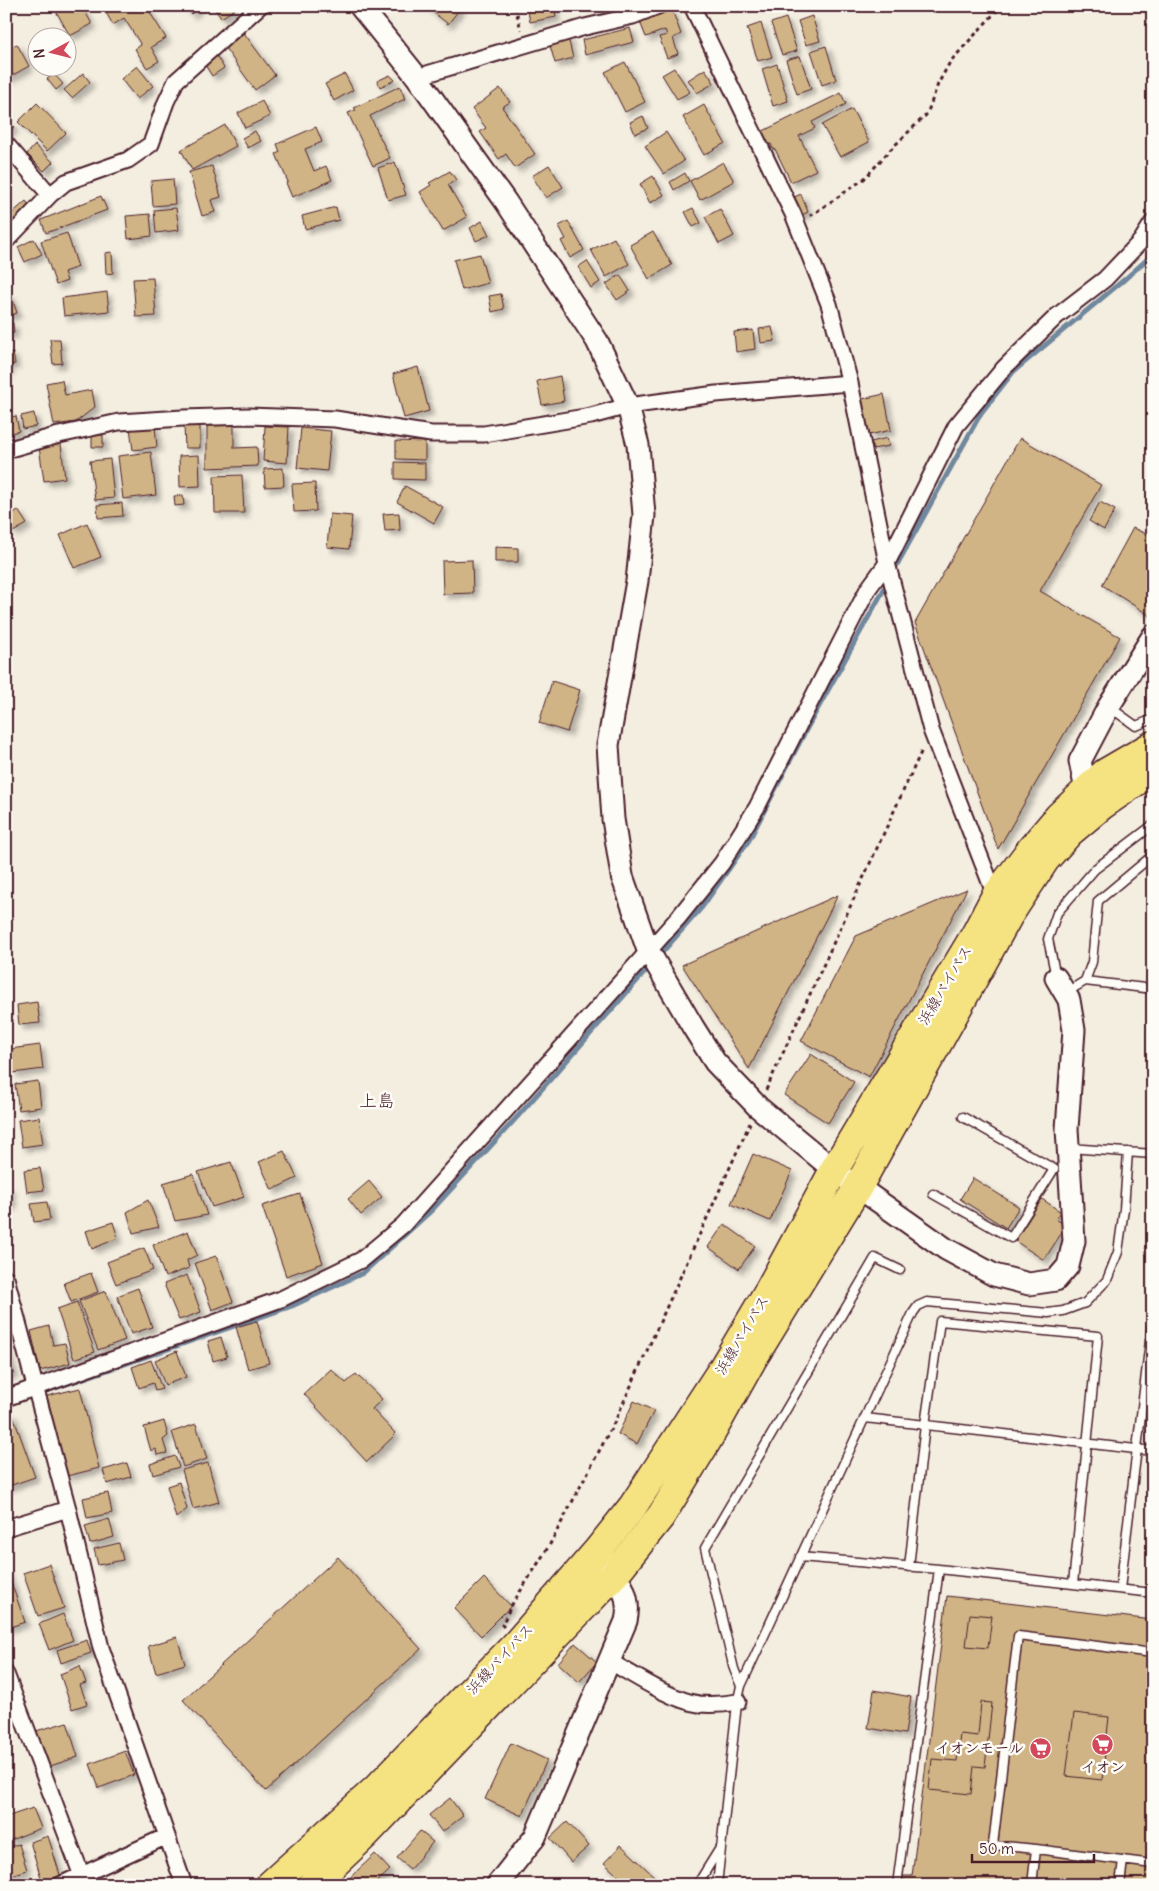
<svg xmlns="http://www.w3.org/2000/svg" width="1159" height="1891" viewBox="0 0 1159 1891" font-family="Delius,'Klee One',sans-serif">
<defs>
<filter id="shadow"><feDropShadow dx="4.5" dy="4.5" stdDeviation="2.5" flood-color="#0004"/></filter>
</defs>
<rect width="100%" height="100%" fill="#f4eee0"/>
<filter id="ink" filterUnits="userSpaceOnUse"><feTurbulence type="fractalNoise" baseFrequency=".02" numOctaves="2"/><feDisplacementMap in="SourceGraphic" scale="10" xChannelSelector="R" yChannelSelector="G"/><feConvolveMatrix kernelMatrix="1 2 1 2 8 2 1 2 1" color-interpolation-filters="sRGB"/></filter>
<g filter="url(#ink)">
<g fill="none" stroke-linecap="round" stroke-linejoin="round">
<path stroke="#6f879e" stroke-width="5" d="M893,572L981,413L1014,371L1125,279L1153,254
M658,957L702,907L749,840L807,728L888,582
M50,1390L292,1306L363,1273L431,1211L518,1116L651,965"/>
</g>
<path fill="#d0b485" stroke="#4a1f2b" filter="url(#shadow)" d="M53,6H82L92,24L70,36Z
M109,6H146L166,38L151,47L159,61L147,68L135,49L141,45L124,18L113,25L104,9Z
M184,6H200L191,14Z
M213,6H233L235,9L221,18Z
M425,6H462L448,24Z
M527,6H554L556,17L530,22Z
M672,10L681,34L673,38L678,54L667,58L659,37L667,35L665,30L646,37L640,22Z
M812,16L820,41L806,45L798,21Z
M786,18L797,51L782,55L771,23Z
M761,23L772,57L758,61L747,28Z
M630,28L634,42L585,55L582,40Z
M244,33L275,75L255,90L225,48Z
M568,37L573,58L555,63L549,42Z
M17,44L29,66L6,79V49Z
M826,46L836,80L822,85L811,51Z
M214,52L224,68L212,76L202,60Z
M800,56L811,89L797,94L786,60Z
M625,62L645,102L625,112L605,72Z
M777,64L788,101L773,106L762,69Z
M137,66L153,86L137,99L121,79Z
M674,68L690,92L677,99L662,75Z
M705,69L714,83L697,93L688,80Z
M83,73L90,82L72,98L64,90Z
M54,74L63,84L56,90L47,79Z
M345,74L353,90L334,101L325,84Z
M390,75L395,80L380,87L377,81Z
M400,86L405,99L370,116L390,158L373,166L348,113L356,110L354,108Z
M500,88L510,102L502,107L535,154L515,168L506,154L499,159L480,132L486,128L472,109Z
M841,93L846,104L812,122L815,128L799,136L816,170L791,182L775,149H773L771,144L767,145L761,132Z
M262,101L270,116L245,128L238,113Z
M37,103L66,133L47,151L18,122Z
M704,105L725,143L704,155L683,117Z
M852,109L869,142L840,157L822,125Z
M643,116L648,128L635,134L630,122Z
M6,120L14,127L8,134L6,132Z
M225,125L236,146L192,170L181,150Z
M316,127L322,142L305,149L314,171L326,166L332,180L292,197L286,183L288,182L276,154L280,152L277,144Z
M255,131L261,141L248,148L242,138Z
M666,132L684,161L664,174L645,146Z
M35,145L53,162L44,171L27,154Z
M395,162L406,195L388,200L378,168Z
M723,162L734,181L700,200L690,181Z
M549,165L563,187L546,198L532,176Z
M212,166L221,197L211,200L215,212L202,216L189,172Z
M450,171L456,180L448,185L467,217L443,231L420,192L431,185L429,183Z
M685,173L689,181L674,190L670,182Z
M653,176L664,195L650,203L640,184Z
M173,179L175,204L153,206L151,181Z
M801,194L808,212L800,216L792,198Z
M101,196L107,210L46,233L41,220Z
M26,201L33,210L18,224L10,215Z
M336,207L339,220L305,229L302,216Z
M176,208L179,230L156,233L154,210Z
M693,208L701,223L693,227L685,212Z
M720,209L734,236L719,244L705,217Z
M150,214L152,236L128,239L126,216Z
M482,221L489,235L476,241L470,228Z
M568,221L584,250L570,258L561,241L566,239L559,226Z
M653,232L672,265L649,279L630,245Z
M67,233L78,267L64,272L67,281L56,285L41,241Z
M614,238L629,264L606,277L591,250Z
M34,239L42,254L25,262L18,247Z
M112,252L113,273L106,274L105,253Z
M480,254L488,283L462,290L454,260Z
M587,261L600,282L591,288L578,267Z
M620,275L630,291L617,300L606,284Z
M153,278L156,316L136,317L133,279Z
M107,292L109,311L64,316L62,298Z
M501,294L504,309L492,312L489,296Z
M11,295L17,313L6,317V296Z
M13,323L14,333L6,335V324Z
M772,327L775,341L761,343L759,329Z
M753,330L755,349L736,352L734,332Z
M50,339H60L62,363L53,364Z
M6,351L7,354L13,353L15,364L8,365L9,371L6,372Z
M418,367L429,411L404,418L393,374Z
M560,376L564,401L542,405L537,381Z
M62,380L65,395L92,390L95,407L76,422L54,425L46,383Z
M884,394L891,430L869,435L862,399Z
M34,413L36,426L23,429L21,416Z
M16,416L19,431L6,434V418Z
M155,425L157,447L133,450L130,428Z
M200,425V448H185L184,426Z
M234,425V448L257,447L258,466L207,468V426Z
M265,426L289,427L287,463L263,461Z
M301,428L331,431L327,471L297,468Z
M92,435H103V447H92Z
M887,438L889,446L873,449L871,442Z
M1020,438L1101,485L1040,591L1120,637L998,849L915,623Z
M396,441L425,442V460L396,459Z
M61,444L65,478L44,481L39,447Z
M151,452L156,495L123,499L118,456Z
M199,455L200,486L180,487L179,456Z
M110,459L114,498L95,500L90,461Z
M395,462L425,463V480L395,479Z
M283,468L284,486L265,487L264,469Z
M242,475L244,513H215L214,476Z
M315,483L316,511L294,512L292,484Z
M405,486L443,507L434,523L397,502Z
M183,495L184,505L175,506L174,496Z
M1100,502L1115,510L1104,530L1089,521Z
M122,503L123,516L98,518L97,505Z
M1153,506V521L1147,519Z
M18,510L27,524L13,532L6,518Z
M399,513L400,530L385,531L383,514Z
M330,514L352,516L349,549L327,547Z
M87,523L101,557L74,568L60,535Z
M1133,528L1153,537L1152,617L1102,585Z
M495,547L518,548V562H495Z
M472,560L473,593L443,594L442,561Z
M552,681L580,690L567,732L539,723Z
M967,889L869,1077L801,1041L856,936Z
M838,895L749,1069L682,965Z
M37,1002L40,1023L19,1025L17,1005Z
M40,1045L43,1069L13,1073L10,1049Z
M811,1054L854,1082L828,1123L784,1095Z
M38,1081L41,1107L19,1110L15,1084Z
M39,1117L43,1144L22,1147L18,1120Z
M284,1151L297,1178L272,1190L259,1162Z
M753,1154L792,1171L770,1221L731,1204Z
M231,1162L244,1197L212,1207L198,1172Z
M40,1168L44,1190L27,1192L24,1170Z
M193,1174L207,1215L175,1221L163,1183Z
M973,1178L1019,1207L1006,1228L960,1199Z
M369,1181L382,1197L361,1215L348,1199Z
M6,1187H10L12,1205L6,1206Z
M300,1194L323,1263L286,1276L262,1206Z
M1042,1199L1061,1212L1056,1219L1066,1226L1044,1260L1015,1241Z
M148,1200L159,1227L133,1233L127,1212Z
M47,1202L50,1220L34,1222L31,1204Z
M113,1222L118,1238L92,1249L86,1231Z
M724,1224L755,1246L739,1269L708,1247Z
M188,1231L197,1255L187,1260L189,1268L165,1277L153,1245Z
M144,1248L153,1270L116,1284L107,1262Z
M216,1256L233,1302L212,1310L195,1263Z
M91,1273L98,1292L71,1302L64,1283Z
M187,1275L201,1312L179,1320L164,1284Z
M138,1288L152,1327L131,1334L117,1296Z
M106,1291L125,1340L98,1350L79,1301Z
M77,1302L95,1352L74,1359L57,1309Z
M257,1321L269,1363L248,1369L236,1327Z
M49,1326L53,1345L65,1343L70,1363L40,1371L31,1331Z
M221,1337L227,1357L213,1361L208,1341Z
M6,1347L14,1373L6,1375Z
M177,1351L186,1377L165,1385L155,1360Z
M151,1360L162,1389L155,1391L153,1383L139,1388L132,1367Z
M331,1369L346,1383L356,1374L382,1399L372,1409L396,1434L367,1462L304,1394Z
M80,1388L99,1468L67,1476L47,1396Z
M634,1401L654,1411L637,1444L618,1434Z
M12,1413L35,1477L6,1487V1415Z
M164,1421L168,1436L163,1440L167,1453L157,1455L156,1449L151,1451L144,1427Z
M196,1424L207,1459L183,1467L172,1432Z
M175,1456L179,1467L153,1475L150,1464Z
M127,1463L131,1477L107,1484L103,1470Z
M208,1463L219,1502L193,1509L182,1470Z
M179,1482L187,1509L176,1518L167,1486Z
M108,1493L112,1513L87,1518L83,1498Z
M109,1519L114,1537L90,1544L85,1526Z
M119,1543L123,1560L98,1565L94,1549Z
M338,1557L421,1649L266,1791L183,1700Z
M49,1564L64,1608L38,1616L23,1573Z
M6,1568L25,1622L7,1628L6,1626Z
M484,1578L511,1606L481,1636L454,1608Z
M947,1596L1153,1620V1885H901L902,1876H912Z
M63,1614L73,1640L49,1650L39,1624Z
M970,1614L992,1616L988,1648L966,1646Z
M177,1637L185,1664L156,1673L148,1646Z
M87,1640L91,1653L61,1663L57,1650Z
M575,1643L597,1662L579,1682L558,1663Z
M80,1666L86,1683L80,1685L87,1704L72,1709L60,1674Z
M874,1690L911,1697L905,1734L868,1728Z
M981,1702L992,1703L985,1767L974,1766L971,1794L929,1790L932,1759L957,1761L960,1734L978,1736Z
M1074,1713L1109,1717L1102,1780L1066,1776Z
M67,1722L78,1757L47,1767L36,1731Z
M511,1743L547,1760L522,1816L485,1799Z
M125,1751L134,1775L99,1788L90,1764Z
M450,1798L463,1816L442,1832L429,1815Z
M33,1808L41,1828L8,1841L6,1836V1817Z
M567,1822L589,1846L571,1862L550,1838Z
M420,1831L433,1842L410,1869L397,1858Z
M48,1836L61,1878L43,1884L30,1842Z
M19,1844L27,1870L6,1877V1848Z
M621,1845L656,1878L649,1885H628L604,1863Z
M375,1854L390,1870L374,1885H342Z"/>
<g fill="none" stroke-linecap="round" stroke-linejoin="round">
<defs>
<path id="lane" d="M1111,708L1136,726L1153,719
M1056,977L1048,939L1057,913L1095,869L1153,825
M1085,981L1092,962L1098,901L1153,855
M1067,992L1085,981L1153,989
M1069,1148L1153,1154
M933,1194L1011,1238L1054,1169L963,1117
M865,1418L1153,1451
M800,1557L939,1569L1153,1593
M909,1567L925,1425L940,1321L1098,1336L1073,1584
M1120,1589L1153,1316
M741,1686L734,1669L705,1548L875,1258L900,1270
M1036,1849L993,1845L1018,1636L1153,1653
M697,1885L720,1848
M717,1885L737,1704L741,1686L913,1313L918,1306L927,1302L1048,1313L1063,1311L1085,1303L1107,1280L1118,1252L1124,1209L1128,1152
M897,1885L939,1569
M1032,1885L1036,1849L1153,1864
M1120,1885L1123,1860"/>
<path id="street" d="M692,6L793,214L829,304L850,383L887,563L931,730L997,900
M417,77L585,27L633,16L658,6
M6,144L50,195
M6,241L50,195L66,182L128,160L151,144L166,102L176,81L260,6
M6,450L59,435L119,422L183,418L248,416L335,419L431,434H484L591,416L628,406L716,394L850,383
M6,1278L68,1509L101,1648L184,1885
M6,1398L281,1299L361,1260L403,1225L678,918L722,863L757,807L847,630L868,589L887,563L956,426L1004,368L1057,316L1105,279L1141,241L1153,222
M6,1528L68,1509
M609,1661C634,1675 671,1700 699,1704C712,1705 726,1704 738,1702
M6,1674L82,1876
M60,1885L167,1836"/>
<path id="secondary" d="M360,6L417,77L506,202L597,341L628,406L638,445L644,515L637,581L608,745L613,819L622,876L648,950L693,1027L715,1062L758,1107L834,1170L946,1249L994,1275L1029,1284L1056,1280L1068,1266L1074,1241L1067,1129L1074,1030L1069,1000L1056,978
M1096,800L1086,790L1080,761L1109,706L1153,636
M497,1885L535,1837L626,1621C633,1592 613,1572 598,1550"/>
<path id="highway" d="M270,1885L376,1789L516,1644L598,1550L633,1506L721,1371L769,1290L834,1170L975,935L995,897L1031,849L1059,816L1105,773L1153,745
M312,1885L365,1835L614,1575L661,1516L707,1441L752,1360L858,1187L1009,915L1045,860L1070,832L1101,806L1153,770"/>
</defs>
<use href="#lane" stroke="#4a1f2b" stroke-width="11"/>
<use href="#street" stroke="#4a1f2b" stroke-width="19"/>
<use href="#secondary" stroke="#4a1f2b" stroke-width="25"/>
<use href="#highway" stroke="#4a1f2b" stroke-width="31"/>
<path stroke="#4a1f2b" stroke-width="3" stroke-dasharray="4 4" stroke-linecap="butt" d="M515,6L521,30
M810,216L864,179L890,150L927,114L938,84L950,62L1001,6
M766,1090L922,750
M504,1627L502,1625L511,1606L549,1546L616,1419L750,1123"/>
<use href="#lane" stroke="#fdfcf7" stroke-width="8"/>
<use href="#street" stroke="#fdfcf7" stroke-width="15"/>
<use href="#secondary" stroke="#fdfcf7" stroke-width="21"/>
<use href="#highway" stroke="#f5e382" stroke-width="28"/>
</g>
</g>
<defs>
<symbol id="supermarket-disc" viewBox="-11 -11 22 22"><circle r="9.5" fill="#d1495b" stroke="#fdfcf7"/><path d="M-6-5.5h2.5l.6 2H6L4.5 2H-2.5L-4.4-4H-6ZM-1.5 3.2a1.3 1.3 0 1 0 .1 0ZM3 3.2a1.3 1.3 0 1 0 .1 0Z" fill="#fff"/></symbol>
</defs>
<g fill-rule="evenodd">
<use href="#supermarket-disc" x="1090" y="1732" width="25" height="25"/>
<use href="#supermarket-disc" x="1028" y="1736" width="25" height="25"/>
</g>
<g text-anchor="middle" stroke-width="5" stroke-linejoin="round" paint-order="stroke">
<g font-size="15" fill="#4a1f2b" stroke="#fdfcf7">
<text transform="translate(945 985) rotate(-59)" y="5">浜線バイパス</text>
<text transform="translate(742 1335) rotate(-59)" y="5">浜線バイパス</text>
<text transform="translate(500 1659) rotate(-47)" y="5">浜線バイパス</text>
</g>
<g font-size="15" font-weight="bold" fill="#4a1f2b" stroke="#fdfcf7" text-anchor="end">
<text x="1024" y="1753">イオンモール</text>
<text x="1103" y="1772" text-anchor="middle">イオン</text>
</g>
<g font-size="18" fill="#4a1f2b" stroke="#fdfcf7">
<text x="377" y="1107">上島</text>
</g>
</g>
<rect width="1159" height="1891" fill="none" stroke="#fdfcf7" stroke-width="25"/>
<rect x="12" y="12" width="1134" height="1866" fill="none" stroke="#4a1f2b" stroke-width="2" filter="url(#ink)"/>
<g transform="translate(52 52) rotate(263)"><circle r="24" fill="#fdfcf7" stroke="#b5a4a5"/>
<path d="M0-4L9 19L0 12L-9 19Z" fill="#d1495b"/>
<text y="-8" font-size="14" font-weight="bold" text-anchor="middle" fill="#4a1f2b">N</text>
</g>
<path d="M972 1854v8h122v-8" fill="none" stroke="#4a1f2b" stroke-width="2.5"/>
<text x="979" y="1854" font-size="15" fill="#4a1f2b" stroke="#fdfcf7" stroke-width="4" paint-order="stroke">50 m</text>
</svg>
